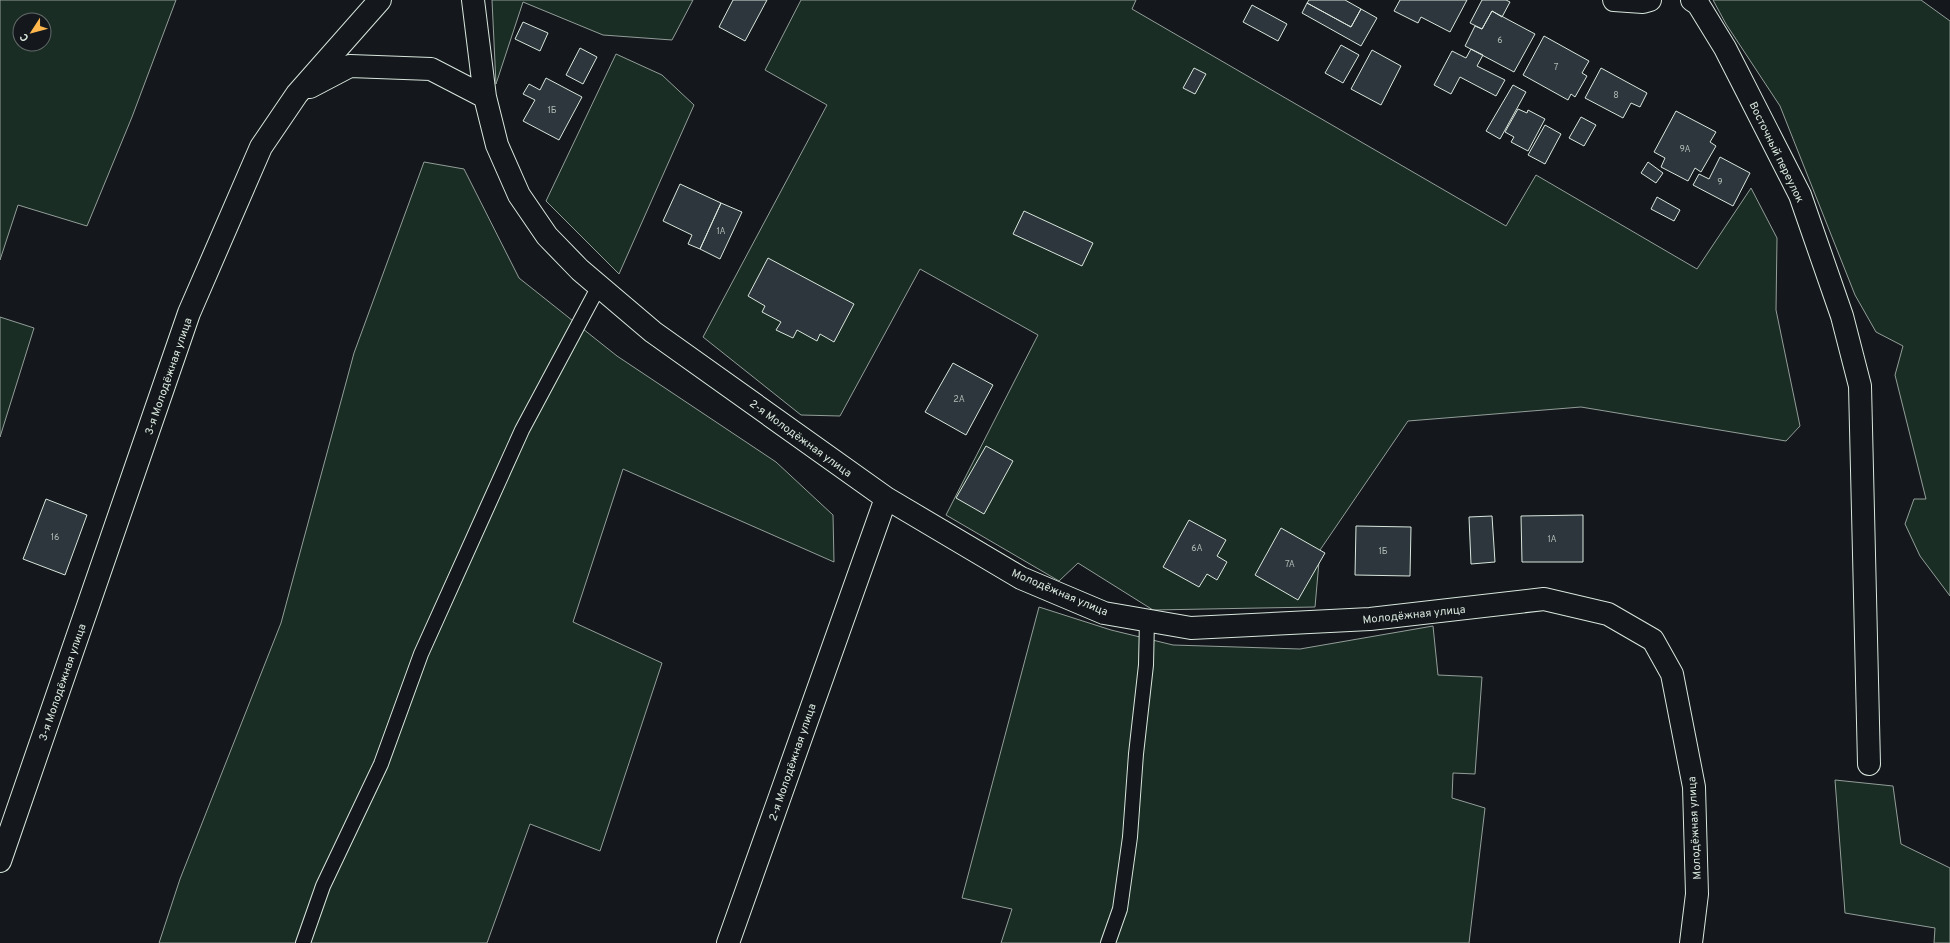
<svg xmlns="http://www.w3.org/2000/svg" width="1950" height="943" viewBox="0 0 1950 943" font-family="Overpass,sans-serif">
<rect width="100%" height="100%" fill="#14181c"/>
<path fill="#1a2d24" stroke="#939e99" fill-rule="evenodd" d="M0,0H176L132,117L87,226L18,205L0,260ZM20,20H44V44H20Z
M492,0H693L672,40L603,35L523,2L496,84Z
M801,0H1136L1132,9L1506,226L1536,175L1697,269L1751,188L1777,238L1776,310L1800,426L1786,441L1581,407L1408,421L1320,550L1315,607L1153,610L1078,563L1059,581L946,515L1038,335L920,269L840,416L801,415L703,337L827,105L765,70Z
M1713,0H1921L1950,21V596L1920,556L1905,524L1914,499H1926L1895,375L1903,346L1876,332L1855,295L1780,106L1726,24Z
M616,54L662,75L694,105L619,274L546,201Z
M424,162L464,169L519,278L617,356L776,462L833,515L834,562L623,469L573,622L662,663L600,851L530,824L487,943H159L180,879L281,623L354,353Z
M0,317L34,328L0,437Z
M1039,607L1111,630L1173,645L1300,649L1433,626L1438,675L1482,677L1475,774L1453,773L1452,798L1485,808L1469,943H1001L1012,909L962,898Z
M1835,780L1893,786L1901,844L1950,868V943H1934L1935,928L1845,913Z"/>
<path fill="#2c363c" stroke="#d8e6dc" d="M733,0H767L745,41L719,27Z
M1309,0H1345L1361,9L1351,27L1307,3Z
M1400,0H1467L1450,32L1421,17L1418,23L1394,11Z
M1482,0H1506L1510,2L1502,17L1492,11L1482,29L1470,23Z
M1307,3L1351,27L1361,9L1377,18L1361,46L1302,13Z
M1252,5L1287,24L1278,41L1243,22Z
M1492,11L1535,34L1514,72L1465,46L1475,26L1482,29Z
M523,22L548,33L540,51L515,39Z
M1544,36L1589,61L1582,73L1587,76L1575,97L1571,94L1568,100L1523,75Z
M1341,45L1359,55L1343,83L1325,73Z
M580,48L597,57L583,84L566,75Z
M1471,49L1483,55L1477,66L1505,80L1496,96L1460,77L1451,94L1434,85L1452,51L1466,58Z
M1372,50L1401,66L1381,105L1351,89Z
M1194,68L1206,74L1195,94L1183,88Z
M1601,68L1647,93L1640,107L1631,103L1623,118L1585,98Z
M546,78L582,97L559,140L523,121L535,100L523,94L529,84L540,90Z
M1513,85L1526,92L1500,139L1486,131Z
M1518,109L1527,113L1528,110L1545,119L1528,151L1511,142L1514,137L1505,132Z
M1676,111L1716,132L1710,142L1716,146L1701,172L1695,168L1688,181L1661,167L1665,158L1654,152Z
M1581,117L1596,125L1584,146L1569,138Z
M1545,125L1561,134L1545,164L1528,155Z
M1720,157L1750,173L1733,206L1693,185L1699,174L1709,179Z
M1648,162L1663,173L1656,183L1641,173Z
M680,184L721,203L700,249L688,244L692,235L663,221Z
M1657,197L1680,210L1674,221L1651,209Z
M721,203L742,212L720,259L700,249Z
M1024,211L1093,243L1082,266L1013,234Z
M768,258L854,304L834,342L820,334L817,341L797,330L793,338L776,330L781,322L762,312L765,306L748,296Z
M953,363L993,385L966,435L925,412Z
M986,446L1013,461L984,514L956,498Z
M46,499L87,515L65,575L23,559Z
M1583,515V562H1522L1521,516Z
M1492,516L1495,562L1471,564L1469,517Z
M1189,520L1226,540L1217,556L1227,562L1217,580L1207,574L1199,587L1163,567Z
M1356,526L1411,527L1410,576L1355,575Z
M1281,528L1325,553L1298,600L1255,575Z"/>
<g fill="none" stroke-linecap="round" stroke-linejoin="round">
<defs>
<path id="lane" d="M303,943L323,886L381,764L421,654L522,430L599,286
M1108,943L1120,909L1130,837L1136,754L1146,665L1147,620"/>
<path id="street" d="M473,0L485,97L497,145L519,195L547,236L580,270L653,332L886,498L1021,578L1104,613L1191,628L1370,619L1544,599L1608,614L1653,640L1672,674L1694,787L1697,894L1691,943
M1614,0L1643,2L1650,0
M1692,0L1698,4L1725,48L1800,195L1842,316L1860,386L1869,764
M310,87L350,66L431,69L485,97
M0,861L189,313L261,147L297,94L380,0
M728,943L886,498"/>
</defs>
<use href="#lane" stroke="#d8e6dc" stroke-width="16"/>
<use href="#street" stroke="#d8e6dc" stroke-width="24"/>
<use href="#lane" stroke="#14181c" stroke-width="14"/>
<use href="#street" stroke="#14181c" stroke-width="22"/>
</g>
<g text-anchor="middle" stroke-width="3" stroke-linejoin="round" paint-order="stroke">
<g font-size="9" fill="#adbab4">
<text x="1500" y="43">6</text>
<text x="1556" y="70">7</text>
<text x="1616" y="98">8</text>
<text x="552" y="113">1Б</text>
<text x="1685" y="152">9А</text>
<text x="1720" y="185">9</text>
<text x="721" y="234">1А</text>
<text x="959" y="402">2А</text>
<text x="55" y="540">16</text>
<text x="1552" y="542">1А</text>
<text x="1197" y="551">6А</text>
<text x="1383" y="554">1Б</text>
<text x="1290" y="567">7А</text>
</g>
<g font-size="11" fill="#d8e6dc" stroke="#14181c">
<text transform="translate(1777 152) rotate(64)" y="4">Восточный переулок</text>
<text transform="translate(168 376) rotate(-71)" y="4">3-я Молодёжная улица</text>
<text transform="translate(801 438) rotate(36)" y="4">2-я Молодёжная улица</text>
<text transform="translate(1060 592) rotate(23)" y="4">Молодёжная улица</text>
<text transform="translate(1414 614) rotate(-6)" y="4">Молодёжная улица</text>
<text transform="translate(62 682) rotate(-71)" y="4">3-я Молодёжная улица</text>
<text transform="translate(792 762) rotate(-71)" y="4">2-я Молодёжная улица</text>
<text transform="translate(1694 828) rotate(-93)" y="4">Молодёжная улица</text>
</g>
</g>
<g transform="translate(32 32) rotate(234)"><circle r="19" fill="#14181c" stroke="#626a69"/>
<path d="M0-3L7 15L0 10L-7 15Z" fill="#ffb74d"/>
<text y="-6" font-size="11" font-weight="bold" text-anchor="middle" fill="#d8e6dc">С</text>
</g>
</svg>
